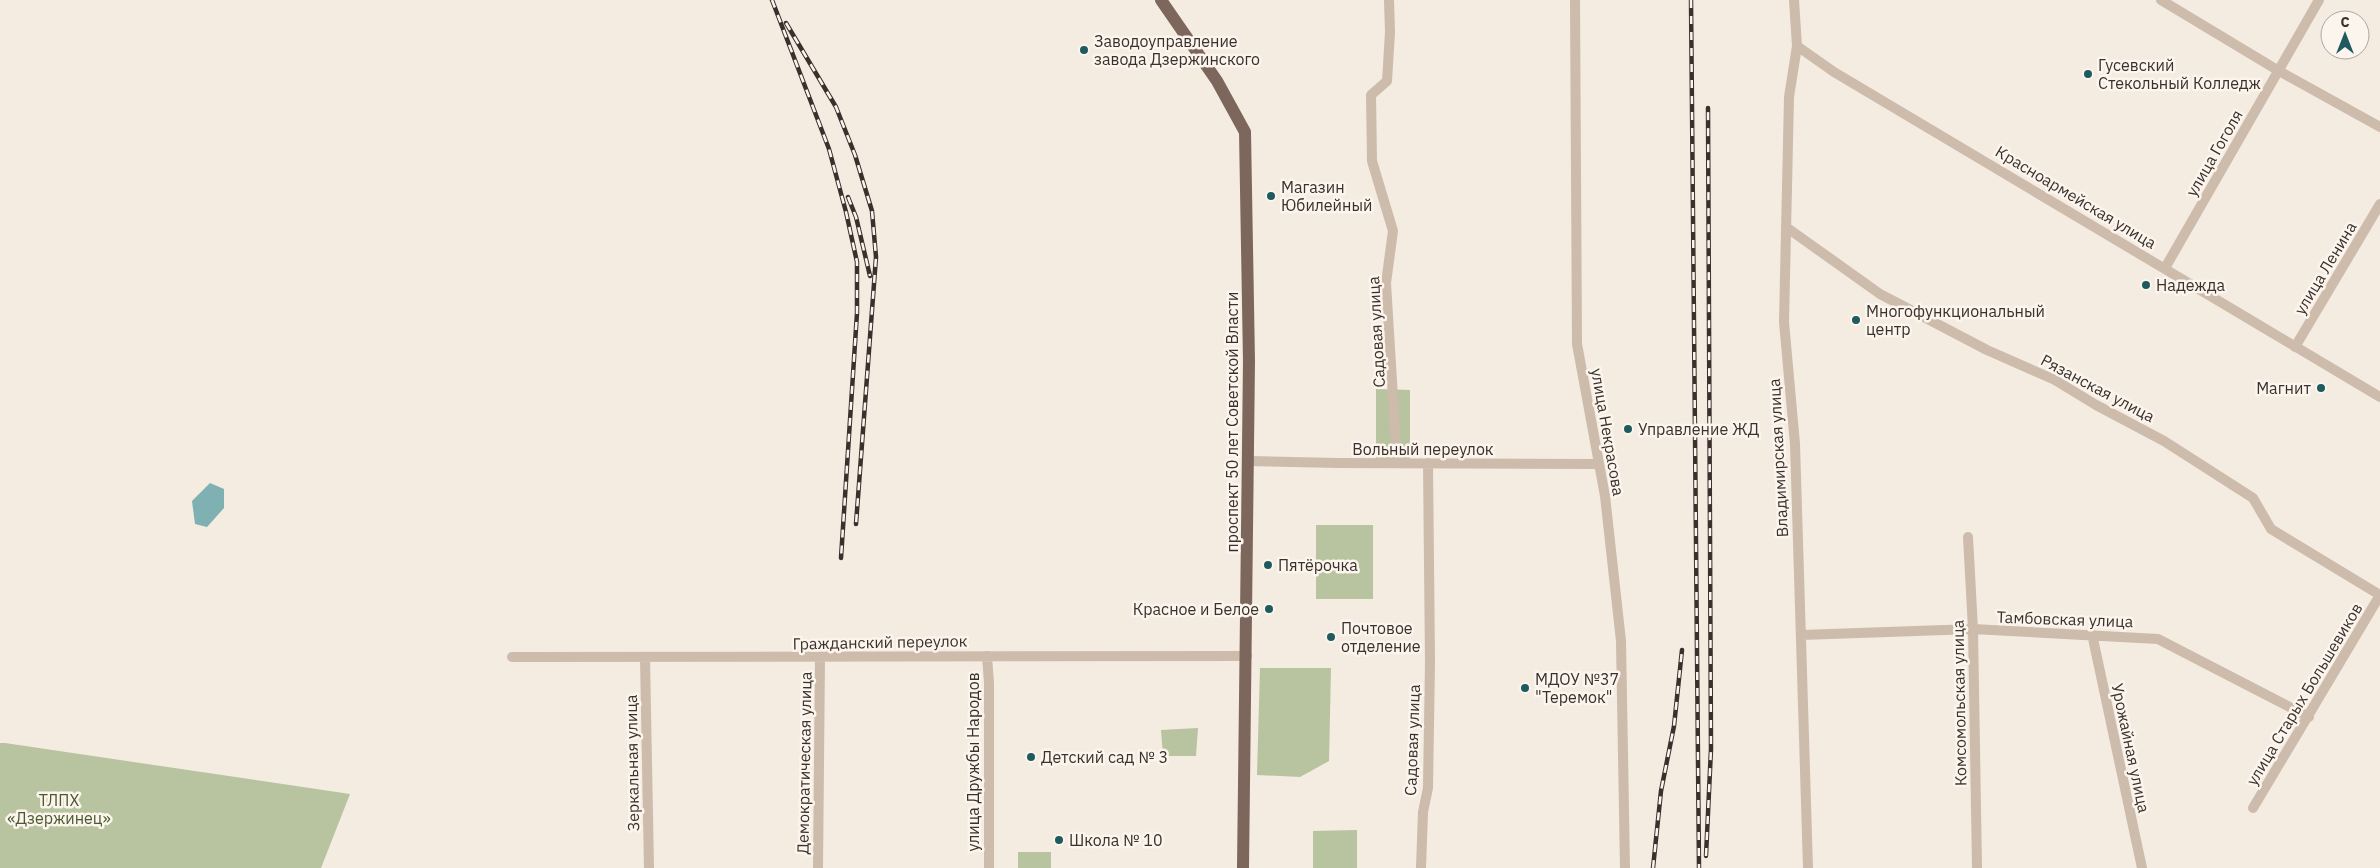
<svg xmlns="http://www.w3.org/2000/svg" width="2380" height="868" viewBox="0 0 2380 868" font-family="'IBM Plex Sans',sans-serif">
<rect width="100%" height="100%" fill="#f4ebe1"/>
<path fill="#b8c4a0" d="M1376,389L1410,390V460L1376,459Z
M1316,525H1373V599H1316Z
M1260,668H1331L1329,761L1300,777L1257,775Z
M1198,728L1196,756H1163L1161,730Z
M0,743H5L350,794L321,868H0Z
M1357,830V868H1313V831Z
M1018,852H1051V868H1018Z"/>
<path fill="#7fb0b2" d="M210,483L224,489V508L207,527L195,524L192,501Z"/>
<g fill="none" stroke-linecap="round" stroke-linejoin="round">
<path stroke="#cdbbac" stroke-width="10" d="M1389,0L1390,32L1387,81L1371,95L1372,161L1393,231L1386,283L1397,463
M1575,0L1577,344L1605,496L1621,641L1625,868
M1794,0L1797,46L1834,72L2380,397
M2161,0L2279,71L2380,127
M1797,46L1789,97L1784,322L1795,444L1808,868
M1786,227L1880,294L1987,350L2055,380L2096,405L2164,441L2253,498L2271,529L2380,595
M2165,268L2319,0
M2295,347L2380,204
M1247,461L1337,463L1598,464
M1968,537L1973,629L1977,868
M2092,634L2142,868
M1801,635L1973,629L2158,639L2309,717
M987,656L989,683V868
M512,657L1247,656
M645,658L649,868
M2253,808L2380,595
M818,868L820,658
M1421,868L1423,812L1428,788L1430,662L1428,463"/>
<path stroke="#7d675c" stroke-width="12" d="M1161,0L1217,81L1245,132L1249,361L1243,868"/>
<defs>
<path id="rail" d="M772,0L829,149L846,212L857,262V313L841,558
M1691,0L1699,868
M786,23L836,107L855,155L872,211L876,257L856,524
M848,197L856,217L870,276
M1706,856L1711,749L1708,108
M1653,868L1661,791L1674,726L1682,650"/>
</defs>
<use href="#rail" stroke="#3b302b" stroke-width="4.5"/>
<use href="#rail" stroke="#fbf5ee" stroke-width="2.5" stroke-dasharray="8" stroke-linecap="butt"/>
</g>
<g fill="#1f5a5e" stroke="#fbf5ee" stroke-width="2">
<circle cx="1084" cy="50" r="5"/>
<circle cx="2088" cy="74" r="5"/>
<circle cx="1271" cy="196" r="5"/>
<circle cx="2146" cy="285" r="5"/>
<circle cx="1856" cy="320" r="5"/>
<circle cx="2321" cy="388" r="5"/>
<circle cx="1628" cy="429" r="5"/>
<circle cx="1268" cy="565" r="5"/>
<circle cx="1269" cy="609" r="5"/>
<circle cx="1331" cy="637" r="5"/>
<circle cx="1525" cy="688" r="5"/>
<circle cx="1031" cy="757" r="5"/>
<circle cx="1059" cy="840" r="5"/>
</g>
<g text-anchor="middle" stroke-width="5" stroke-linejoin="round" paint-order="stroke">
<g font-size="16" fill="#3b302b" stroke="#fbf5ee" text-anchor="start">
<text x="1094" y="47">Заводоуправление<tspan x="1094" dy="18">завода Дзержинского</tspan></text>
<text x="2098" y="71">Гусевский<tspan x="2098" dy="18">Стекольный Колледж</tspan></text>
<text x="1281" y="193">Магазин<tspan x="1281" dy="18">Юбилейный</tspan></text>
<text x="2156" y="291">Надежда</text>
<text x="1866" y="317">Многофункциональный<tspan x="1866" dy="18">центр</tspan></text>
<text x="2311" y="394" text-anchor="end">Магнит</text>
<text x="1638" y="435">Управление ЖД</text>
<text x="1278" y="571">Пятёрочка</text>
<text x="1259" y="615" text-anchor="end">Красное и Белое</text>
<text x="1341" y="634">Почтовое<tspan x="1341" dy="18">отделение</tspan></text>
<text x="1535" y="685">МДОУ №37<tspan x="1535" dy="18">"Теремок"</tspan></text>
<text x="1041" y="763">Детский сад № 3</text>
<text x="1069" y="846">Школа № 10</text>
</g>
<g font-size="16" fill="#3b302b" stroke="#fbf5ee">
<text transform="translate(2214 153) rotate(-60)" y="6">улица Гоголя</text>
<text transform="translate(2076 197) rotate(31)" y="6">Красноармейская улица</text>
<text transform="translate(2325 268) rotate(-59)" y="6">улица Ленина</text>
<text transform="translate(1376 332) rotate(-93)" y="6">Садовая улица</text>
<text transform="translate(2098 388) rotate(28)" y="6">Рязанская улица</text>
<text transform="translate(1232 422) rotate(-90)" y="6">проспект 50 лет Советской Власти</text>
<text transform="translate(1608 432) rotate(80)" y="6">улица Некрасова</text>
<text x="1423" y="455">Вольный переулок</text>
<text transform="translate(1778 458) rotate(-93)" y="6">Владимирская улица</text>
<text transform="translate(2065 619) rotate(2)" y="6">Тамбовская улица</text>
<text transform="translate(880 642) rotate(-1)" y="6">Гражданский переулок</text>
<text transform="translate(2304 694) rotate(-59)" y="6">улица Старых Большевиков</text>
<text transform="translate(1959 703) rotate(-91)" y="6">Комсомольская улица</text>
<text transform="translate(1412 740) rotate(-88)" y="6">Садовая улица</text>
<text transform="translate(2131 748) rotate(78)" y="6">Урожайная улица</text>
<text transform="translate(973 762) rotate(-90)" y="6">улица Дружбы Народов</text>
<text transform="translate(632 763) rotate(-91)" y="6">Зеркальная улица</text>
<text transform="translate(804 763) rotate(-89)" y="6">Демократическая улица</text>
</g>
<g font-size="16" fill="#4a5a2e" stroke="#fbf5ee">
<text x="59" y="806">ТЛПХ<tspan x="59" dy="18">«Дзержинец»</tspan></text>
</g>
</g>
<g transform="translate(2345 35)"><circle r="24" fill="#fbf5ee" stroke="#aea6a0"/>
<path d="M0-4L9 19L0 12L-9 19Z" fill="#1f5a5e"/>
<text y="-8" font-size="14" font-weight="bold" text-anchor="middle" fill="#3b302b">С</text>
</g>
</svg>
